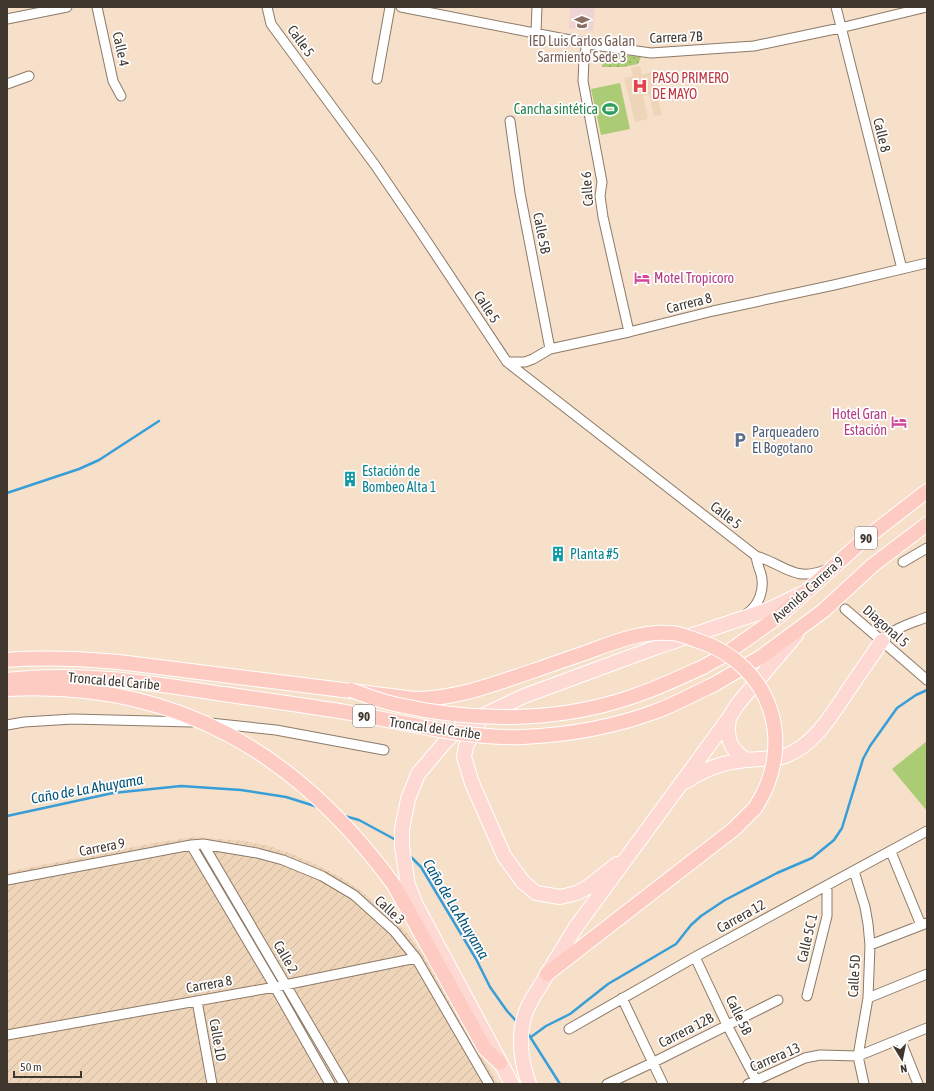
<svg xmlns="http://www.w3.org/2000/svg" width="934" height="1091" viewBox="0 0 934 1091" font-family="'Asap Condensed',sans-serif">
<defs>
<pattern id="industrial-furrows" width="10" height="10" patternUnits="userSpaceOnUse"><rect width="10" height="10" fill="#eed4b9"/><path d="M-1 1l2-2M0 10L10 0M9 11l2-2" fill="none" stroke="#cdb79f"/></pattern>
<pattern id="grass-dots" width="8" height="8" patternUnits="userSpaceOnUse"><rect width="8" height="8" fill="#abcb75"/><path d="M2 2h.1M6 6h.1" fill="none" stroke="#8da660" stroke-width="1.8" stroke-linecap="round"/></pattern>
</defs>
<rect width="100%" height="100%" fill="#f6e0ca"/>
<path fill="url(#industrial-furrows)" d="M194,837L244,841L269,846L292,854L319,866L342,878L361,891L389,915L407,933L427,960L498,1084H7V872L154,843Z"/>
<path fill="#eed3d3" d="M570,7H595L593,31L569,28Z"/>
<path fill="#eed4b9" d="M640,66L642,75L651,72L662,115L654,116L649,95L643,96L648,119L635,122L624,78L633,76L631,68Z"/>
<path fill="url(#grass-dots)" d="M605,53L641,57L638,64L623,67H602Z"/>
<path fill="#abcb75" d="M620,83L630,129L601,135L591,89Z
M927,741V811L892,769Z"/>
<g fill="none" stroke-linecap="round" stroke-linejoin="round">
<path stroke="#389ed8" stroke-width="2.5" d="M7,493L79,469L99,460L159,421
M341,815L359,820L396,840
M7,816L113,793L181,786L241,790L286,797L318,807
M409,855L421,867L476,959L490,987L507,1011L518,1023
M527,1032L560,1084
M531,1037L546,1026L570,1014L608,984L676,944L691,925L701,916L725,900L777,873L812,858L834,840L842,828L863,759L870,746L897,708L916,695L927,690"/>
<defs>
<path id="minor" d="M97,7L113,81L121,96
M267,7L271,24L375,165L422,234L507,362L756,556C786,565 794,583 828,569
M401,7L601,46L651,53L754,46L840,28L927,7
M836,7L902,269
M7,19L67,7
M536,32L537,7
M587,43L584,59L583,81L602,182L600,196L603,217L629,332
M377,79L390,7
M7,84L29,76
M510,121L520,193L550,349
M507,362H525L533,359L550,349L629,332L713,311L834,285L927,263
M903,562L927,548
M845,609L927,680
M746,614C759,606 765,589 761,574C759,568 757,563 756,556
M882,641C895,627 910,624 927,617
M210,723L276,730L384,750
M7,725L24,722L73,719L191,722
M203,844L344,1084
M191,845L275,987L330,1084
M891,852L921,925
M854,871L865,907L868,924L870,945L868,998L858,1056L864,1084
M7,880L191,845L203,844L257,853L283,860L322,876L354,895L394,931L416,958L489,1084
M870,945L927,923
M695,957L727,1025L758,1084
M807,996L827,916V886
M622,998L663,1084
M868,998L927,974
M197,1001L212,1084
M569,1029L695,957L927,831
M7,1035L275,987L416,958
M900,1039L918,1084
M607,1084L652,1063L778,1000
M748,1084L805,1058L820,1055L858,1056L927,1028"/>
<path id="primary" d="M729,718C726,738 729,748 746,760
M478,724L466,746L464,757L472,783L504,856L523,882L536,893L560,897L577,893L588,887L617,864
M687,781C704,769 724,762 746,760C759,758 772,760 785,756C815,745 832,714 849,689C860,673 871,657 882,641
M512,1084L416,905L408,885L402,847V829L408,799L418,774L445,742L465,724L524,696L657,647L770,609L801,594
M529,1084C520,1059 517,1034 527,1009C532,997 541,986 547,974C557,958 566,943 576,927L729,718L737,705L796,635"/>
<path id="trunk" d="M7,660C44,657 82,659 119,662L415,699C458,699 496,683 536,670
M703,667L721,657L778,617L861,542L927,491
M713,685L761,657L823,611L873,565L927,524
M394,885L485,1049L500,1063
M547,974L734,829L755,808"/>
</defs>
<use href="#minor" stroke="#8d7a67" stroke-width="11"/>
<use href="#primary" stroke="#fff" stroke-width="16"/>
<use href="#trunk" stroke="#fff" stroke-width="16"/>
<use href="#minor" stroke="#fff" stroke-width="9"/>
<use href="#primary" stroke="#fed8d2" stroke-width="14"/>
<use href="#trunk" stroke="#fecbc3" stroke-width="14"/>
<defs>
<path id="trunk-bridge" d="M536,670C555,663 574,657 593,650C617,641 644,631 670,633C680,633 689,638 699,641C772,665 797,744 755,808
M7,680C80,671 151,683 223,694C265,700 309,706 351,713C407,723 466,739 523,737C567,735 613,727 654,712C674,705 693,694 713,685
M7,689C174,680 297,752 394,885
M351,690C365,695 380,701 394,704C472,722 555,723 631,697C656,689 679,678 703,667"/>
</defs>
<use href="#trunk-bridge" stroke="#fff" stroke-width="16" stroke-linecap="butt"/>
<use href="#trunk-bridge" stroke="#fecbc3" stroke-width="14"/>
</g>
<defs>
<symbol id="school-bare" viewBox="-9 -9 18 18"><path d="M0-5L7-2L0 1L-7-2ZM-4 1L0 2.5L4 1V4Q0 6-4 4Z" fill="#8d6e63" stroke="#fff" stroke-width="2.5" paint-order="stroke"/></symbol>
<symbol id="hospital-bare" viewBox="-9 -9 18 18"><path d="M-5-5h3v3.5h4V-5h3V5h-3V1.5h-4V5h-3Z" fill="#e0444e" stroke="#fff" stroke-width="2.5" paint-order="stroke"/></symbol>
<symbol id="stadium-bare" viewBox="-9 -9 18 18"><path d="M0-5a6.5 5 0 1 0 0 10a6.5 5 0 1 0 0-10ZM-3.5-1.8h7v3.6h-7Z" fill="#2e9e5b" stroke="#fff" stroke-width="2.5" paint-order="stroke"/></symbol>
<symbol id="hotel-bare" viewBox="-9 -9 18 18"><path d="M-6-4.5h1.5V1H6V5H4.5V3h-9V5H-6ZM-4 0a1.8 1.8 0 1 1 3.6 0ZM.5 0V-2.5h3Q6-2.5 6 0Z" fill="#d1479c" stroke="#fff" stroke-width="2.5" paint-order="stroke"/></symbol>
<symbol id="parking-bare" viewBox="-9 -9 18 18"><path d="M-3.5-5.5H1a3.5 3.5 0 0 1 0 7H-1V5.5H-3.5ZM-1-3.4V-.6H.8a1.4 1.4 0 0 0 0-2.8Z" fill="#5c6f8a" stroke="#fff" stroke-width="2.5" paint-order="stroke"/></symbol>
<symbol id="building-bare" viewBox="-9 -9 18 18"><path d="M-4-6H4V6H1V3H-1V6H-4ZM-2.5-4.3h1.7v1.8h-1.7ZM.8-4.3h1.7v1.8H.8ZM-2.5-1h1.7V.8h-1.7ZM.8-1h1.7V.8H.8Z" fill="#0f9aa8" stroke="#fff" stroke-width="2.5" paint-order="stroke"/></symbol>
</defs>
<g fill-rule="evenodd">
<use href="#school-bare" x="571" y="11" width="22" height="22"/>
<use href="#hospital-bare" x="629" y="75" width="22" height="22"/>
<use href="#stadium-bare" x="599" y="98" width="22" height="22"/>
<use href="#hotel-bare" x="631" y="267" width="22" height="22"/>
<use href="#hotel-bare" x="888" y="411" width="22" height="22"/>
<use href="#parking-bare" x="729" y="429" width="22" height="22"/>
<use href="#building-bare" x="339" y="468" width="22" height="22"/>
<use href="#building-bare" x="547" y="543" width="22" height="22"/>
</g>
<g text-anchor="middle" stroke-width="3.5" stroke-linejoin="round" paint-order="stroke">
<g fill="#fff" stroke="#79726d" stroke-width="1">
<rect x="855" y="527" width="22" height="22" rx="3"/>
<rect x="353" y="705" width="22" height="22" rx="3"/>
</g>
<g font-size="13" font-weight="bold" fill="#3f362e">
<text x="866" y="543">90</text>
<text x="364" y="721">90</text>
</g>
<g font-size="14" fill="#3f362e" stroke="#fff">
<text transform="translate(676 37) rotate(-2)" y="5">Carrera 7B</text>
<text transform="translate(301 41) rotate(54)" y="5">Calle 5</text>
<text transform="translate(121 49) rotate(78)" y="5">Calle 4</text>
<text transform="translate(882 135) rotate(76)" y="5">Calle 8</text>
<text transform="translate(587 189) rotate(-94)" y="5">Calle 6</text>
<text transform="translate(542 233) rotate(79)" y="5">Calle 5B</text>
<text transform="translate(689 303) rotate(-14)" y="5">Carrera 8</text>
<text transform="translate(487 307) rotate(57)" y="5">Calle 5</text>
<text transform="translate(726 515) rotate(38)" y="5">Calle 5</text>
<text transform="translate(808 589) rotate(-42)" y="5">Avenida Carrera 9</text>
<text transform="translate(886 626) rotate(41)" y="5">Diagonal 5</text>
<text transform="translate(114 681) rotate(5)" y="5">Troncal del Caribe</text>
<text transform="translate(435 728) rotate(8)" y="5">Troncal del Caribe</text>
<text transform="translate(102 847) rotate(-11)" y="5">Carrera 9</text>
<text transform="translate(390 910) rotate(43)" y="5">Calle 3</text>
<text transform="translate(741 916) rotate(-29)" y="5">Carrera 12</text>
<text transform="translate(807 938) rotate(-77)" y="5">Calle 5C 1</text>
<text transform="translate(286 957) rotate(60)" y="5">Calle 2</text>
<text transform="translate(854 976) rotate(-87)" y="5">Calle 5D</text>
<text transform="translate(209 984) rotate(-10)" y="5">Carrera 8</text>
<text transform="translate(739 1015) rotate(64)" y="5">Calle 5B</text>
<text transform="translate(686 1030) rotate(-27)" y="5">Carrera 12B</text>
<text transform="translate(218 1040) rotate(80)" y="5">Calle 1D</text>
<text transform="translate(775 1057) rotate(-23)" y="5">Carrera 13</text>
</g>
<g font-size="14" fill="#785e54" stroke="#fff">
<text x="582" y="46">IED Luis Carlos Galan<tspan x="582" dy="16">Sarmiento Sede 3</tspan></text>
</g>
<g font-size="14" fill="#be3a42" stroke="#fff" text-anchor="start">
<text x="652" y="83">PASO PRIMERO<tspan x="652" dy="16">DE MAYO</tspan></text>
</g>
<g font-size="14" fill="#27864d" stroke="#fff" text-anchor="end">
<text x="598" y="114">Cancha sintética</text>
</g>
<g font-size="14" fill="#b23c85" stroke="#fff" text-anchor="start">
<text x="654" y="283">Motel Tropicoro</text>
<text x="887" y="419" text-anchor="end">Hotel Gran<tspan x="887" dy="16">Estación</tspan></text>
</g>
<g font-size="14" fill="#4e5e75" stroke="#fff" text-anchor="start">
<text x="752" y="437">Parqueadero<tspan x="752" dy="16">El Bogotano</tspan></text>
</g>
<g font-size="14" fill="#0d838f" stroke="#fff" text-anchor="start">
<text x="362" y="476">Estación de<tspan x="362" dy="16">Bombeo Alta 1</tspan></text>
<text x="570" y="559">Planta #5</text>
</g>
<g font-size="15" font-style="italic" fill="#04557c" stroke="#fff">
<text transform="translate(87 789) rotate(-10)" y="5">Caño de La Ahuyama</text>
<text transform="translate(456 909) rotate(59)" y="5">Caño de La Ahuyama</text>
</g>
</g>
<rect width="934" height="1091" fill="none" stroke="#3f362e" stroke-width="16"/>
<g transform="translate(902 1059) rotate(170)" stroke="#ffffff" stroke-width="3" paint-order="stroke">
<path d="M0-3L7 15L0 10L-7 15Z" fill="#3f362e"/>
<text y="-6" font-size="11" font-weight="bold" text-anchor="middle" fill="#3f362e">N</text>
</g>
<path d="M14 1071v6h67v-6" fill="none" stroke="#3f362e" stroke-width="2"/>
<text x="20" y="1071" font-size="12" fill="#3f362e" stroke="#ffffff" stroke-width="3" paint-order="stroke">50 m</text>
</svg>
